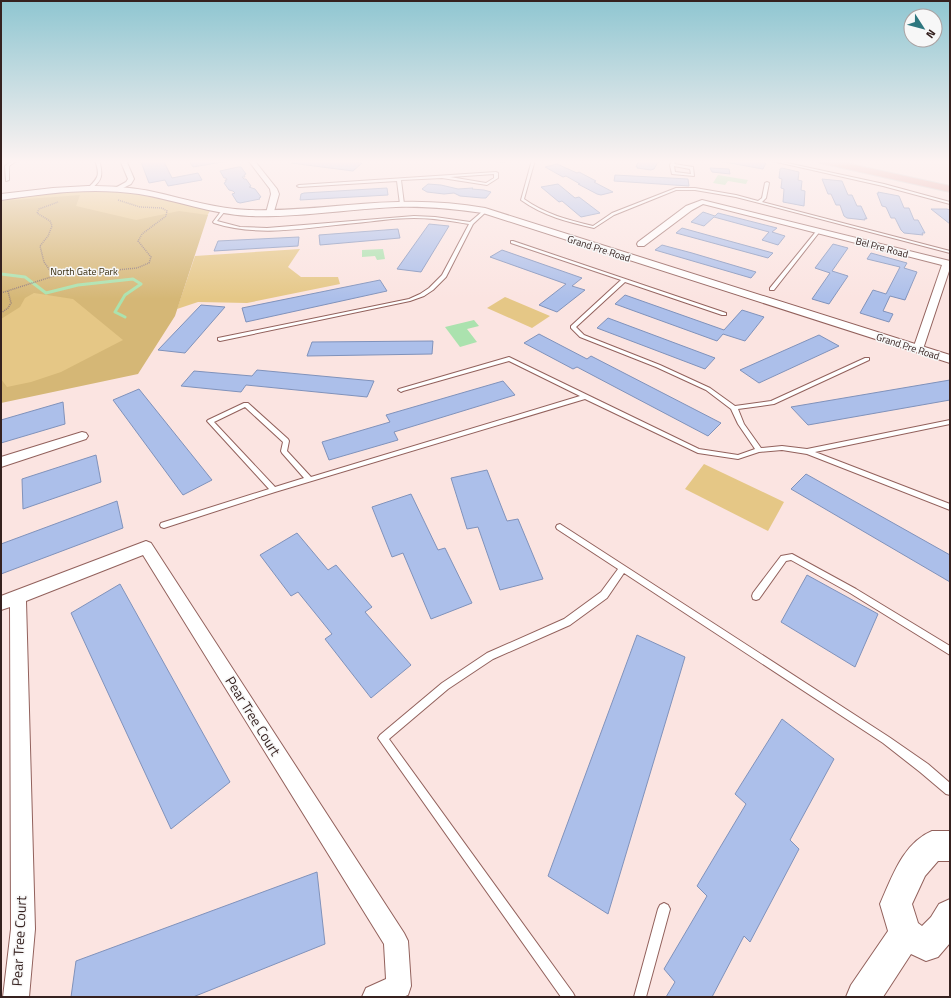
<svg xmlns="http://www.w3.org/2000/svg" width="951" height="998" viewBox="0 0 951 998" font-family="'Titillium Web',sans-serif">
<rect width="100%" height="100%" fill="#fbe4e1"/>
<path fill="#e5c786" d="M52,190H129L211,209L173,276L126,371L1,397V197Z
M300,249L288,267L301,277H338L340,284L247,303L198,302L177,309L195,256Z
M505,297L550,316L532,328L487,308Z
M704,464L784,502L768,531L685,489Z"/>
<path fill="#d5b776" d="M80,195L76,206L136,220L179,211L208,215L175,316L138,374L1,403V379L7,387L31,382L61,372L123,340L73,299L34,293L25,298L20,307L1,319V201Z"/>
<path fill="#abe2ae" d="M718,175L748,180L746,184L728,181L725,185L713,183Z
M383,249L385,259L377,260L375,256L362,257V250Z
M474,320L479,326L467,329L477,342L460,347L445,327Z"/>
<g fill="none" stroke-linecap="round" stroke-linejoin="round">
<path stroke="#abe2ae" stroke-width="3" d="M1,274L25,277L46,293L78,285L133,279L141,284L125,295L115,312L125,317"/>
</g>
<path fill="#acbfea" stroke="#8092bb" d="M156,160H163L172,178L198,173L202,180L168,186L165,180L149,183L141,162Z
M195,160H227L228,161L193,167L189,161Z
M296,160H333L362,163L353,171L291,163Z
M465,160H507L506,162Z
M639,160H659L654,169L651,170L637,168L638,167H636Z
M713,160H743L766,163L763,169Z
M557,164L577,173L579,172L596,181L594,182L613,192L601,195L597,194L578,184H580L566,176L563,177L545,167Z
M238,167H241L246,174L244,175L245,177H242L244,179H246L251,186L249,187L255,189L261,197L259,198L260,199L240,203L237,202L232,194L235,193L233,191L229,190L224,183L226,182L225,180H227L226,178H224L220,171Z
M710,168L729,169L730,174L712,172Z
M782,168L799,172L798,180L802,181L801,190L805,191L804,206L783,202L784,189L781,188L782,179L779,178L780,169Z
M615,175L688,179L689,186L614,181Z
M822,179L842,181L848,195H852L857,206H861L867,219L865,218V220L847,218L844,216L840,205H836L831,194H828Z
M428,184L441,185L458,189L473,188L472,189L484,190L491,192L486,198H482L460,196L454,193L444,194L427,192L422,189Z
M558,184L575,198L579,197L600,213L581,217L562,201L559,202L541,187Z
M387,188L388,195L300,200L301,194L304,193Z
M878,192L899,196L904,208H909L914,220H918L925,233H922L923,235L904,233L901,230L895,218H891L886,207L882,206L877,193H879Z
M931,209H947L950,210V224Z
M703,212L715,216L718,213L777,228L772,232L785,236L778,245L762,240L769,232L714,217L704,226L691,222Z
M429,224L449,226L421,272L397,269Z
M682,228L711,236L773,253L768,258L676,233Z
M398,229L400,238L320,245L319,235Z
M299,237L298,246L214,251L218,241Z
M833,244L848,248L832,271L848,276L829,304L812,299L830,273L815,268Z
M662,245L692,253L756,272L751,278L655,250Z
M502,250L582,278L572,286L585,290L557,312L539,305L566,284L490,257Z
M871,253L907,263L904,268L917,272L905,300L890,296L883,311L893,314L889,322L860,313L873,290L886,294L900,267L867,259Z
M380,280L387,291L246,322L242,308Z
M625,295L724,330L742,310L764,317L745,341L723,334L717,341L615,304Z
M201,305L225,307L185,353L158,350Z
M608,318L715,358L705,369L597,328Z
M539,334L587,359L591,356L721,423L708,436L577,367L573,369L524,343Z
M819,335L839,346L759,383L740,370Z
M433,341L432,354L307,356L312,342Z
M257,370L374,381L367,397L246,385L241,392L181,386L194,371L252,376Z
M950,380V400L808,425L791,407Z
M503,381L515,395L394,432L398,440L329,460L322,442L390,422L386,415Z
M139,389L212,480L183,495L113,400Z
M63,402L65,424L1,443V420Z
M96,455L101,482L23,509L22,479Z
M487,470L507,521L518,519L543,579L500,590L478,527L467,529L451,478Z
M806,474L950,555V582L791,489Z
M411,494L438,550L445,548L472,603L431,619L403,553L392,557L372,507Z
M117,501L123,528L1,574V544Z
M297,533L328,570L336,565L372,607L365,612L411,665L371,698L325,639L332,634L298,592L291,596L260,555Z
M807,575L878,614L855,667L781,622Z
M120,584L230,782L171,829L71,613Z
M637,635L685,657L608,914L548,876Z
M782,719L834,759L790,840L799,849L750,942L744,936L712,997H666L675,982L664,969L707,896L697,886L746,804L735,794Z
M317,872L325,944L193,997H71L76,961Z"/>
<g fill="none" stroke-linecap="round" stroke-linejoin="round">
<defs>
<path id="service" d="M14,160H18L9,166V180L6,181L5,166Z
M95,160H99C103,174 103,181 90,189L88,188C99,177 100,175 95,160Z
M532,160H535L524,199C545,214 568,220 593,226L612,213L676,188H695L736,195L758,201L762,198L765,183L767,182L769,183L766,198L762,202L950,251V253L736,197L695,190H676L614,215L594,228C568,222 543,216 521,200Z
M673,160H676L674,164L693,167L694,176L672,174L670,165ZM674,166L690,169L691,174L675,172Z
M768,160H773L884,184L950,202V204L883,186Z
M496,172L498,173V178L487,185L442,178L401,180L404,204L402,205L400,204L397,181L299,187L297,186L299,185ZM494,174V178L486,183L450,177Z
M222,210L225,211L217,221L240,227L267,228L414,216L435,217L470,222L484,210L487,211L473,224L446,277L433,290L424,296L410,301L220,341L218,340V338L409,299L420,294L429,288L442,275L469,224C451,221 432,218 414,218C395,218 375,221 356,223C309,227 260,238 214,223L213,222Z
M818,229L821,230L774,290H770V288Z
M511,241H513L726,313V315H722L625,282L576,327L584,335L660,365L710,388L735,406L771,401L865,358H869V360L774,404L738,409L744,424L761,448L782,446L807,449L950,420V424L815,452L950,504V510L807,454L782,450L759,452L738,459L698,453L585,399L275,492L164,528L161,527L160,525L161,523L269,489L207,421L208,420L244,403H248L288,439L289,441L287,451L311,477L580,396L509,361L403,391L401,392L398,390L399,389L509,357L699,449L738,455L755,449L738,424L731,409L706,390L656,367L580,337L571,328V326L621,280L511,243ZM245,407L283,442L281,451L282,453L304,478L275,487L214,422Z
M560,524L889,737L928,764L950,783V795L946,794L920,772L883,743L624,573L607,598L570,625L493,659L448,689L389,739L573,993L575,997H561L378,738L380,735L442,683L487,653L564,619L601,592L618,569L557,529L556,527L557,525Z
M792,554L856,589L950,646V655L850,593L791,560L786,561L759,599L756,600L753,599L752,596L753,593L781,556Z
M664,903L668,905L670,909L646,997H634L658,909L660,905Z"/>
<path id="minor" d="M120,160H126L134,179L131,184L117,191L113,189L115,188L126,182L128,179Z
M248,160H254L277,189L279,194L273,215H270L266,213L271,194L270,189Z
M702,200L950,261V268L923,349L918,352L913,349L942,265L703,204L692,210L644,246H638L637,244L638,242L686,206Z
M82,432L86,433L88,436L86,439L1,467V457Z
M146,541L151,543L404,933L408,941L411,986L408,995L403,997H362L366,988L386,979L384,944L143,555L26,601L35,929L29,997H3L11,929L10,607L1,610V596Z"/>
<path id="tertiary" d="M88,186C110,186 132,187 154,192C186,199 217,209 249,210C299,212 348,203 398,202C427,201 456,203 485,208L950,355V363L483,213C454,209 426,206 396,207C347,209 298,218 249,216C211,214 176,200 139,194C93,187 47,193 1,200V194L53,188Z"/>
<path id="secondary" d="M932,831H950V861H938L925,876L912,904L918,923L922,926L931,917L939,904L950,899V943L938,957L926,961L911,954L883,997H846L851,985L888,931L880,904C892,877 903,843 932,831Z"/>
<path id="primary" d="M815,160H832L950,186V192L820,163Z"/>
</defs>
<use href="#service" stroke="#92615c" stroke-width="2"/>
<use href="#minor" stroke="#92615c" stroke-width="2"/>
<use href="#tertiary" stroke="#92615c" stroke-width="2"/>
<use href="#secondary" stroke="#92615c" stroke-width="2"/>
<use href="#primary" stroke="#cfcac9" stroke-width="2"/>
<path stroke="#947f7c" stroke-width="1.5" stroke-dasharray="1 1" stroke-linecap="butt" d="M54,276L44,262L40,246L48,236L52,226L50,221L37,213L39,209L58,202
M1,293L54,276L137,268L149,263L151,257L138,241L142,234L166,216L167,211L162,208L140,207L118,200
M1,313L8,308L11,303L8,291"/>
<use href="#service" fill="#fff" fill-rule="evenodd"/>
<use href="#minor" fill="#fff" fill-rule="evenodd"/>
<use href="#tertiary" fill="#fff" fill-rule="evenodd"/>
<use href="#secondary" fill="#fff" fill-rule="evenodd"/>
<use href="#primary" fill="#e0a09b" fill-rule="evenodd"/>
</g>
<linearGradient id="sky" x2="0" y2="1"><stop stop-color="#8fc6d1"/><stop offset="0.54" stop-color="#fdf3f2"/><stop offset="1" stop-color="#fdf3f2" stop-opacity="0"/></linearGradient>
<rect width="951" height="299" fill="url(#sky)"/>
<g text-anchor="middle" stroke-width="3" stroke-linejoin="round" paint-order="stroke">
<g font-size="10" fill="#35211f" stroke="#f7f7f7">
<text transform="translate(882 247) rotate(15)" y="4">Bel Pre Road</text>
<text transform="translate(599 248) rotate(18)" y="4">Grand Pre Road</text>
<text transform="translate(908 346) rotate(18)" y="4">Grand Pre Road</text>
</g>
<g font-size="10" fill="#372b0d" stroke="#f7f7f7">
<text x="84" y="275">North Gate Park</text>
</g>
<g font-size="14" fill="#35211f" stroke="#f7f7f7">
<text transform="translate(253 716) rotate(58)" y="5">Pear Tree Court</text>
<text transform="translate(19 941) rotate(-87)" y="5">Pear Tree Court</text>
</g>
</g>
<rect width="951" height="998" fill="none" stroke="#35211f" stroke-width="4"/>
<g transform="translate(923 28) rotate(126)"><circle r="19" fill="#f7f7f7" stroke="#a9a1a1"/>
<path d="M0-3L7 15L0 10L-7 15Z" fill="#2e777f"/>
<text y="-6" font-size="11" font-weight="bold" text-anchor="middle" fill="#35211f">N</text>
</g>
</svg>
